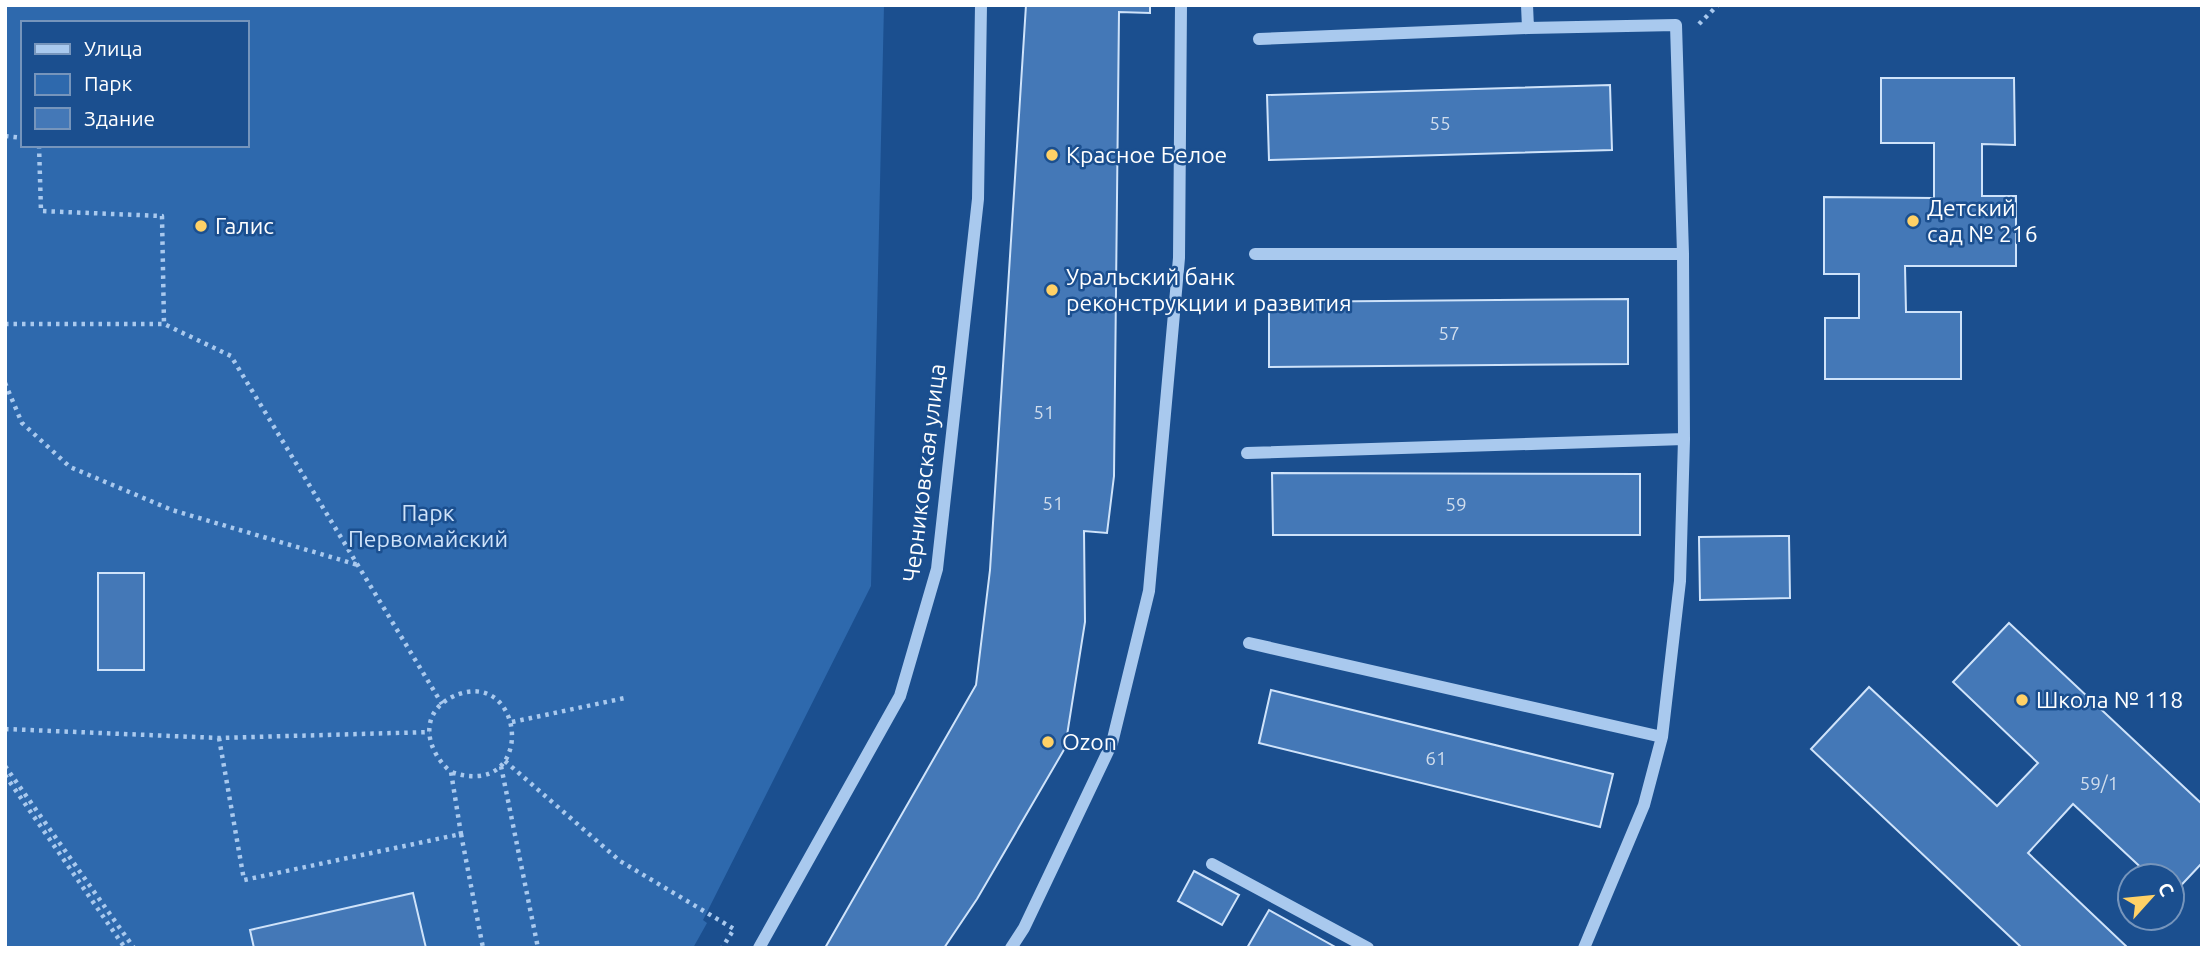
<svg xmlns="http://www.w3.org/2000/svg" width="2207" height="953" viewBox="0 0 2207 953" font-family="Ubuntu,sans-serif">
<rect width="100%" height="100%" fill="#1b4f8f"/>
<path fill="#2e69ad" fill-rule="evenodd" d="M5,5H884L871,586L703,920L707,923L693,948H5ZM23,23H247V145H23Z"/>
<path fill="#4478b7" stroke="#cfe3fa" stroke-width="2" d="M1026,5H1150V13L1119,12L1114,476L1107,533L1084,531L1085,622L1065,748L977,899L944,948H825L976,685L990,570Z
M1881,78H2014L2015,145L1982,144V196H2016V266H1905L1906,312H1961V379H1825V318H1859V274H1824V197L1934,198V143H1881Z
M1610,85L1612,150L1269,160L1267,95Z
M1628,299V364L1269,367V302Z
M1272,473L1640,474V535H1273Z
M1789,536L1790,598L1700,600L1699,537Z
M98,573H144V670H98Z
M2009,623L2202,804V863L2172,895V876H2150L2073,804L2028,853L2128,948H2022L1811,749L1869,687L1997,806L2038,763L1953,682Z
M1271,690L1613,774L1600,827L1259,743Z
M1194,871L1239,895L1222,925L1178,901Z
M413,893L426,948H254L250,930Z
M1269,910L1337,948H1247Z"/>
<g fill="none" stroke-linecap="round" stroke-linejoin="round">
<path stroke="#a9c9ee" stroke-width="4.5" stroke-dasharray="3.5 5" stroke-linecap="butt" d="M1699,24L1718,5
M5,136L23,138
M39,145L41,211L162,216L164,324
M5,324H164L231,356L442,704
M5,383L22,423L70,467L172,510L358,565
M512,722L625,698
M5,729L219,738L430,732
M219,738L244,880L461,834L451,772C426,751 418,714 452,697C525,662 539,802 451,772
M505,761L620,861L734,929L722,948
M5,766L134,948
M501,766L538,948
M5,775L125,948
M461,834L483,948"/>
<path stroke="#a9c9ee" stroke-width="12" d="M1527,5L1528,28L1676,25L1683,254L1684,439L1680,581L1662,737L1644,805L1584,948
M1259,39L1528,28
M1255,254H1683
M1247,453L1684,439
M1249,643L1662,737
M1212,864L1368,948
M759,948L900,696L937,569L978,199L981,5
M1011,948L1024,928L1112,743L1149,591L1179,258L1181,5"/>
</g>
<g fill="#ffd166" stroke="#1b4f8f" stroke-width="2.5">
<circle cx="1052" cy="155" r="7"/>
<circle cx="1913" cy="221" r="7"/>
<circle cx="201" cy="226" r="7"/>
<circle cx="1052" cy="290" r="7"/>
<circle cx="2022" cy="700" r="7"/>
<circle cx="1048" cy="742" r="7"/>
</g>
<g text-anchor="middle" stroke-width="5" stroke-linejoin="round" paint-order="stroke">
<g font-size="19" fill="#d0dded">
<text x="1440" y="130">55</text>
<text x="1449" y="340">57</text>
<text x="1044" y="419">51</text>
<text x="1053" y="510">51</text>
<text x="1456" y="511">59</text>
<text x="1436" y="765">61</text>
<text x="2099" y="790">59/1</text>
</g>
<g font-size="23" fill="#fff" stroke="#1b4f8f" text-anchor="start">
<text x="1066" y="163">Красное Белое</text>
<text x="1927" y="216">Детский<tspan x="1927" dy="26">сад № 216</tspan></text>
<text x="215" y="234">Галис</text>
<text x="1066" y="285">Уральский банк<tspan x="1066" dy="26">реконструкции и развития</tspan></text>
<text x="2036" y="708">Школа № 118</text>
<text x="1062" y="750">Ozon</text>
</g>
<g font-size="23" fill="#fff" stroke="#1b4f8f">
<text transform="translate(924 473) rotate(-83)" y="8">Черниковская улица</text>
</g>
<g font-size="23" fill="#cfe3fa" stroke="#1b4f8f">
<text x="428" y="521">Парк<tspan x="428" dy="26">Первомайский</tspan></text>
</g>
</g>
<rect width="2207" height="953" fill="none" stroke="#ffffff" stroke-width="14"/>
<rect x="21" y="21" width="228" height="126" fill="#1b4f8f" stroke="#7695bc" stroke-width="2"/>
<rect x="35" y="44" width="35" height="10" fill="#a9c9ee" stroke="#7695bc" stroke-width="2"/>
<text x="84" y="56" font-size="21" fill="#ffffff">Улица</text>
<rect x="35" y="74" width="35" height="21" fill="#2e69ad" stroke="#7695bc" stroke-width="2"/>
<text x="84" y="91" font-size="21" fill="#ffffff">Парк</text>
<rect x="35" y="108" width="35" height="21" fill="#4478b7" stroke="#7695bc" stroke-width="2"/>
<text x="84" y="126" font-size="21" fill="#ffffff">Здание</text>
<g transform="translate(2151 897) rotate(63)"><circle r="33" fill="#1b4f8f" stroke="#7695bc" stroke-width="2"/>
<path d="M0-5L12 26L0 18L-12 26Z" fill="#ffd166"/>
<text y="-10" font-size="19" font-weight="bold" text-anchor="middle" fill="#ffffff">С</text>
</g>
</svg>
